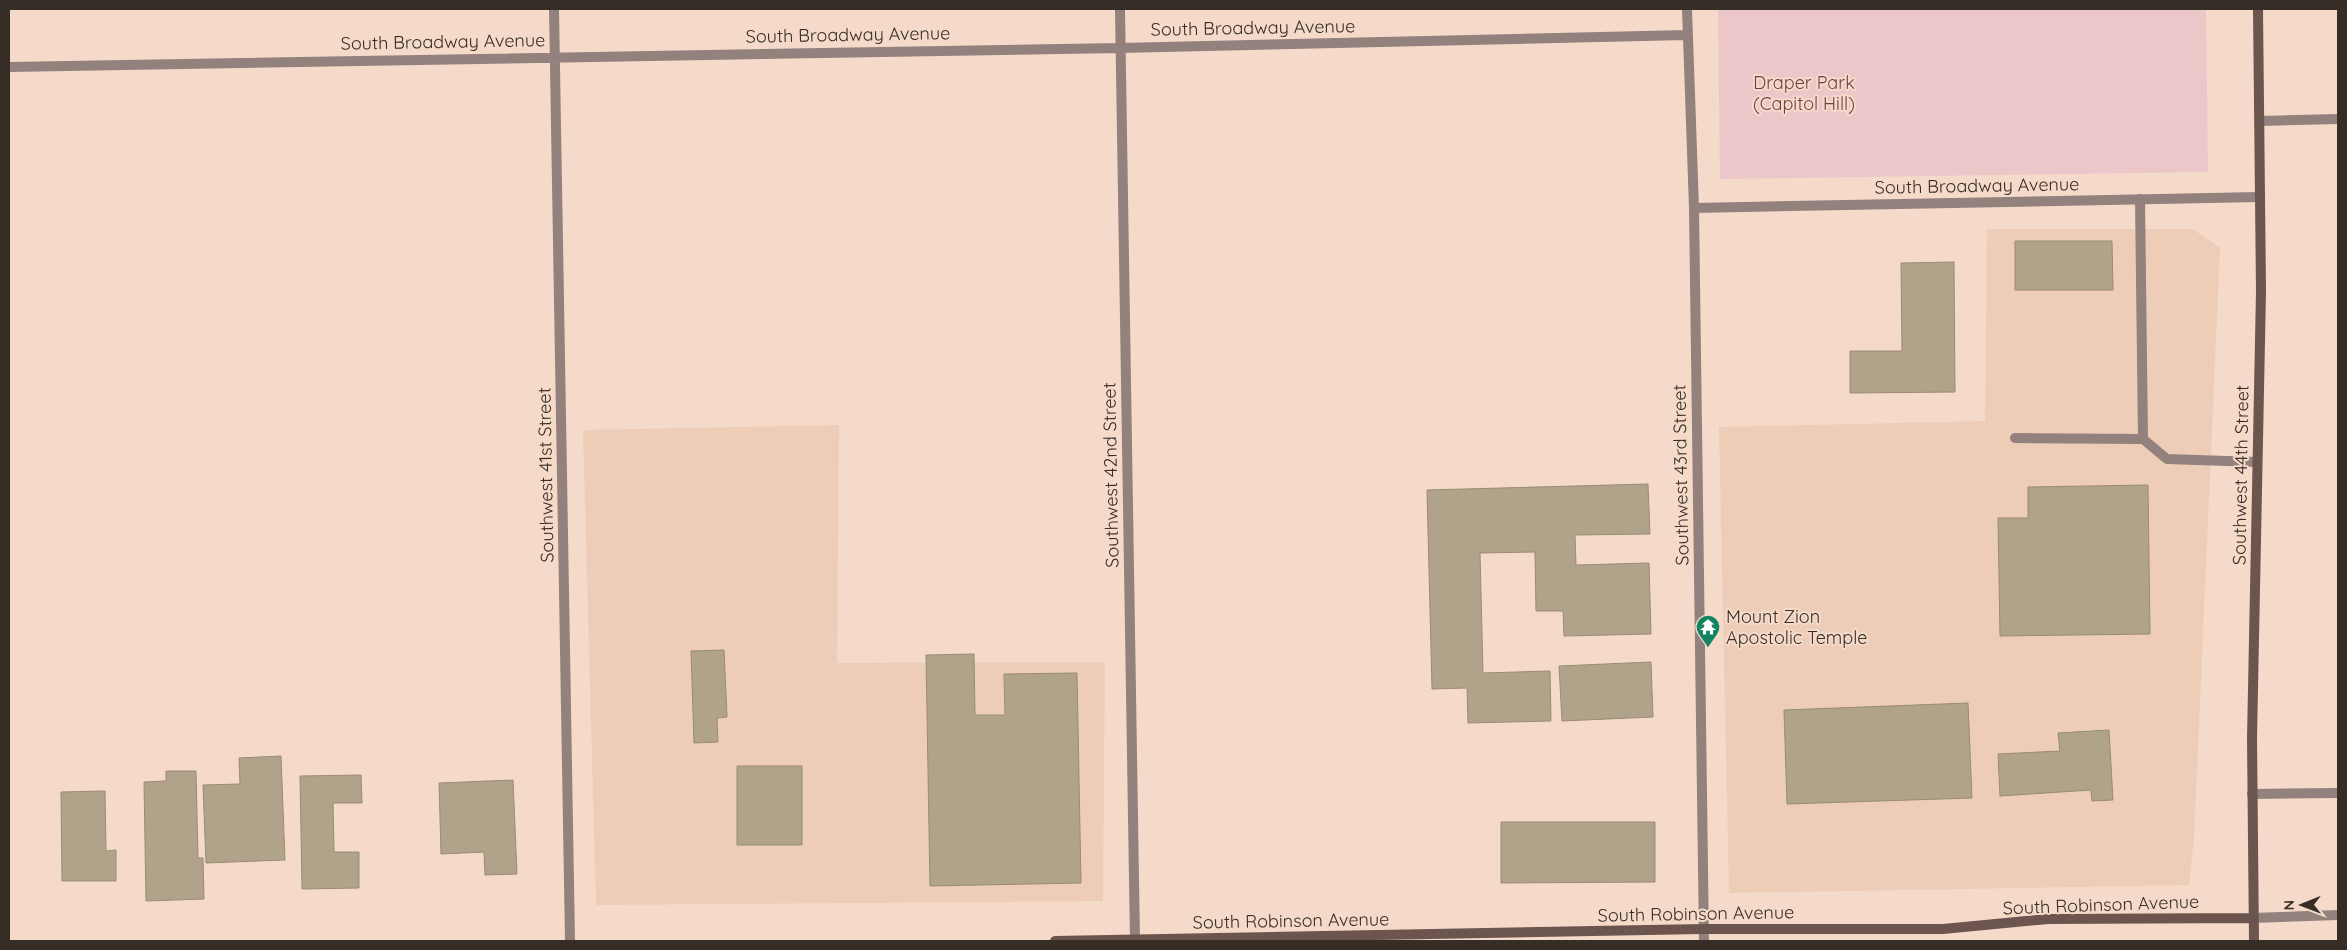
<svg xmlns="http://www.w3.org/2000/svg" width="2347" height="950" viewBox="0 0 2347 950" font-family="Quicksand,sans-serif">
<rect width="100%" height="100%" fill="#f5dac9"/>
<path fill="#edcdb7" d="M1987,229H2193L2220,248L2194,838L2189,885L1729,893L1719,427L1985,421Z
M839,425L837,663L1105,662L1103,901L596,905L583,430Z"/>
<path fill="#ecc7ca" d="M1718,9H2206L2208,172L1720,179Z"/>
<path fill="#b1a28a" stroke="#9a8b74" d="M2015,241H2112L2113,290H2015Z
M1954,262L1955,392L1850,393V351H1902L1901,263Z
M1648,484L1650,534L1575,535L1576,565L1649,563L1651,634L1564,636L1563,611H1536L1535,552L1480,553L1483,673L1550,671L1551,721L1468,723L1467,688L1432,689L1427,490Z
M2148,485L2150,634L2000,636L1998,518H2028V487Z
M724,650L727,717L717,718L718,742L694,743L691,651Z
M974,654L975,715H1005L1004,674L1077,673L1081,883L930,886L926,655Z
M1651,662L1653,717L1562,721L1559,666Z
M1968,703L1972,798L1787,804L1784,710Z
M2109,730L2113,800L2092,801L2091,790L2000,796L1998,754L2060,751L2058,733Z
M281,756L285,860L206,863L203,785L240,784L239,758Z
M737,766H802V845H737Z
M166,771H196L198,858H203L204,899L146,901L144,782L166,781Z
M361,775L362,803H333L334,852H359V888L302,889L300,776Z
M513,780L517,874L485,875L484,852L441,854L439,783Z
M105,791L106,851L116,850V881H62L61,792Z
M1501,822H1655V882L1501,883Z"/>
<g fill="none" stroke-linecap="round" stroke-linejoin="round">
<path stroke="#93817d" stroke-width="10" d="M2140,199L2143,439L2167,459L2257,462
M2015,438L2143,439
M2252,794L2338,793"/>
<path stroke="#93817d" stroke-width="10" d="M554,9L570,941
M1120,9L1135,941
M1687,9L1694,208L1704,941
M9,67L1120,48L1687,35
M2260,121L2338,119
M1694,208L2260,197
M2253,918L2338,915"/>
<path stroke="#6d554f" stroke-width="10" d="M1055,941L1703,929H1943L2048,919L2253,918
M2254,941L2252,739L2261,291L2258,9"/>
</g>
<defs>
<symbol id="temple-pin" viewBox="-11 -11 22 30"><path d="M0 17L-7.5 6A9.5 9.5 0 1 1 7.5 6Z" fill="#128462" stroke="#f5dac9"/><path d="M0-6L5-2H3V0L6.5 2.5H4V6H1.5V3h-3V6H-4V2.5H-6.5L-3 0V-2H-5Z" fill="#fff"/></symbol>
</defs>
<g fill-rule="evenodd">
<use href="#temple-pin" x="1694" y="613" width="28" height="38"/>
</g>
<g text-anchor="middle" stroke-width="4" stroke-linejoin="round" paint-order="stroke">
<g font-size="18" fill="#362d26" stroke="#f5dac9">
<text transform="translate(1253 28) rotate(-1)" y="6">South Broadway Avenue</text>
<text transform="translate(848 35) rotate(-1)" y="6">South Broadway Avenue</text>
<text transform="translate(443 42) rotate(-1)" y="6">South Broadway Avenue</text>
<text transform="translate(1977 186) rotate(-1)" y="6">South Broadway Avenue</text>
<text transform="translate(546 475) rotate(-91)" y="6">Southwest 41st Street</text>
<text transform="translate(1111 475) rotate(-91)" y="6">Southwest 42nd Street</text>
<text transform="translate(1681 475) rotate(-91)" y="6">Southwest 43rd Street</text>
<text transform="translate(2241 475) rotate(-89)" y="6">Southwest 44th Street</text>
<text transform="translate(2101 905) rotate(-2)" y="6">South Robinson Avenue</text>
<text transform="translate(1696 914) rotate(-1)" y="6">South Robinson Avenue</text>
<text transform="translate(1291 921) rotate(-1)" y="6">South Robinson Avenue</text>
</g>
<g font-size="18" fill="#733b43" stroke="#f5dac9">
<text x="1804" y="89">Draper Park<tspan x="1804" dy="21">(Capitol Hill)</tspan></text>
</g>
<g font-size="18" fill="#362d26" stroke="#f5dac9" text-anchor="start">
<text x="1726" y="623">Mount Zion<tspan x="1726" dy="21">Apostolic Temple</tspan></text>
</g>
</g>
<rect width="2347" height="950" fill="none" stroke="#362d26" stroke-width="20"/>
<g transform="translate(2302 905) rotate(269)" stroke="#f5dac9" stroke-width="4" paint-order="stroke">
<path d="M0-4L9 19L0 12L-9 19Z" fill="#362d26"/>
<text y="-8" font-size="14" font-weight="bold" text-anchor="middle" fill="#362d26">N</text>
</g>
</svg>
